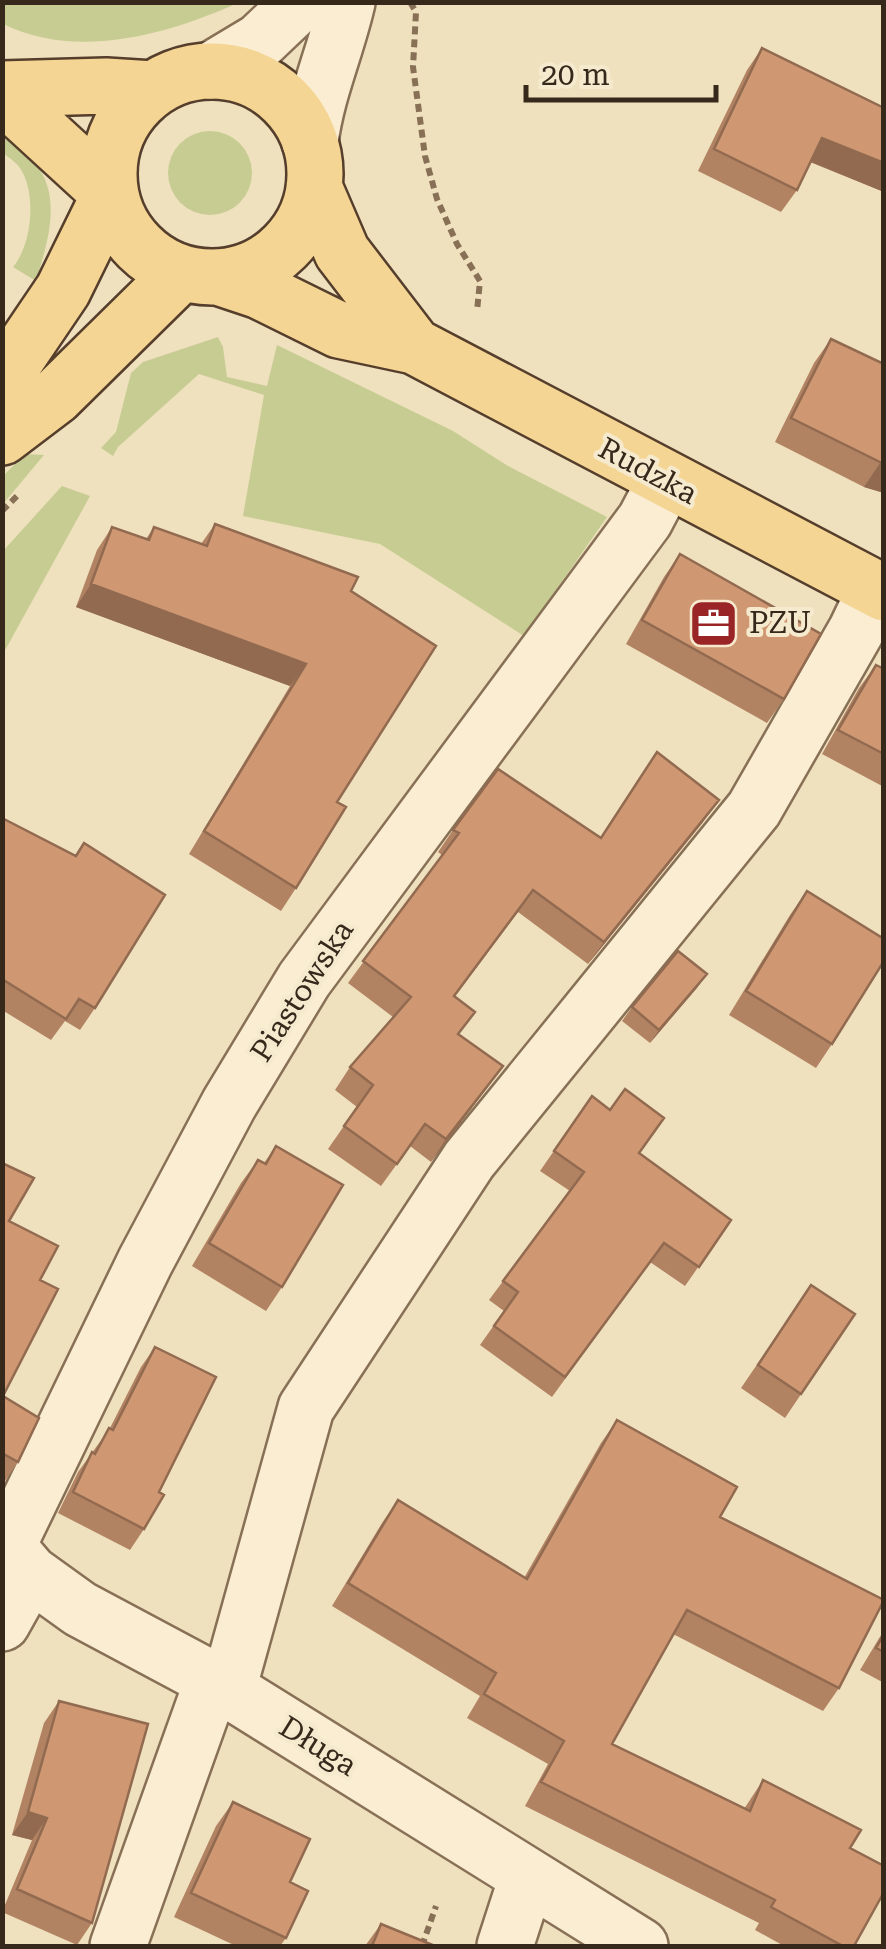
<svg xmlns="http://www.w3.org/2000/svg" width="886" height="1949" viewBox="0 0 886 1949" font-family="'Roboto Serif',serif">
<rect width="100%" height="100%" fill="#efe0be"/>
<path fill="#c7cd92" d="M2,3L3,2L238,3C166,35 76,60 3,24Z
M168 173a42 42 0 1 1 84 0a42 42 0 1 1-84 0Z
M2,136C66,173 55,219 36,281L13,267C32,245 37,193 20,168C16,162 8,157 3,153Z
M218,337L223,347L227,377L267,386L277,345L453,431L508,466L607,517L524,636L380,544L243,516L264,395L199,374L118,447L113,456L101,448L116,432L131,373L143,362Z
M25,454L44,455L3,504V476Z
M62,486L90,496L3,654V551Z"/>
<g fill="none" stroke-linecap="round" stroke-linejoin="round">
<defs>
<path id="minor" d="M210,71L260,41L301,2
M310,142C316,93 336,50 347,2
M2,1540L30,1573L80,1609L213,1680L640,1946
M8,1545L145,1262L229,1104L304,980L645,520L666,480
M2,1623L30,1573
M228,1689L306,1408L469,1160L754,809L856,631L876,589
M118,1946L213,1680
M505,1946L527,1878"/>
<path id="major" d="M109 174a103 103 0 1 1 206 0a103 103 0 1 1-206 0Z
M2,89L106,86L153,89
M2,95L110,194
M314,187L342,252L414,346
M218,277L260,291L339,330L414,346L884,593
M2,380L63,290L110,194
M2,437L56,396L181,273"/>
</defs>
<use href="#minor" stroke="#887056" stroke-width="60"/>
<use href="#major" stroke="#553e2b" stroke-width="60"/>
<path stroke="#887056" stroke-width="6" stroke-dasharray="8 5" stroke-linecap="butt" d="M410,2L416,12L413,67L425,156L437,199L457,244L480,281L477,311
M2,511L19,494
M422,1946L436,1906"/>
<use href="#minor" stroke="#faedd2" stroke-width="55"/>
<use href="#major" stroke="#f4d594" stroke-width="55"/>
</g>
<path fill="#b28363" d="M762,48L884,108V192L810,162L797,190L781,212L698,171L747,70Z
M831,339L884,364V493L864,487L775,442L814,363Z
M215,524L351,591L337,802L296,888L281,911L189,854L290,686L76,607L97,550L112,527L146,539L154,527L201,544Z
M680,554L784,699L767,723L626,644L664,577Z
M876,665L884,669V787L822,754L859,688Z
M657,752L703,822L588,964L518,912L455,996L459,1035L503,1066L431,1162L410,1146L381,1186L328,1149L357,1107L335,1090L350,1067L393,1017L348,983L442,855L438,852L453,830L601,838Z
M2,818L75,856L84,843L95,1008L80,1030L65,1021L51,1040L2,1010Z
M807,891L832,1044L816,1068L729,1015L790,915Z
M707,974L650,1043L622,1021L632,1007Z
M592,1096L639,1153L731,1220L685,1286L650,1262L552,1397L480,1345L504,1311L489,1300L570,1191L540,1171Z
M276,1146L282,1287L266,1311L192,1266L241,1183L258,1160L264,1163Z
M2,1163L9,1221L40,1280L3,1396L18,1462L3,1484Z
M811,1285L855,1314L785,1418L741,1388Z
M155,1347L159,1492L144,1529L130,1550L58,1513L78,1472L110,1428L141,1367Z
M617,1420L720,1517L839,1688L823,1711L673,1634L612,1744L744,1809L763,1780L850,1848L854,1946H784L755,1930L759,1923L525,1806L548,1764L467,1718L480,1696L332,1606L382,1523L398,1500L524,1578L601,1443Z
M884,1630V1683L860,1670Z
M59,1701L92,1923L77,1945L2,1912L32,1840L12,1835L44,1723Z
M233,1802L290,1882L286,1938L280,1946H236L174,1917L216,1826Z
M381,1924L435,1946H365Z"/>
<path fill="#916a50" d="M822,138L884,163V192L806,160Z
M880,463L884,464V493L864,487Z
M91,584L306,664L290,686L76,607Z
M719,800L703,822L588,964L604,942Z
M707,974L697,988L650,1043L659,1030Z
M503,1066L487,1088L431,1162L446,1139Z
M28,1812L47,1818L32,1840L12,1835Z"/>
<path fill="#cf9873" stroke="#916a50" stroke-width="2.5" d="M762,48L884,108V163L822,138L797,190L714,149Z
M831,339L884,364V464L791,418Z
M215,524L358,577L351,591L436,646L337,802L346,807L296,888L204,831L306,664L91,584L112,527L149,540L154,527L207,546Z
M680,554L821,634L784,699L642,620Z
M876,665L884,669V754L838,730Z
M657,752L719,800L604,942L533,890L454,996L475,1012L458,1034L503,1066L446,1139L425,1124L397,1164L344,1126L373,1085L350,1067L411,997L363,961L459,833L453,830L498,769L601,838Z
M2,818L76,856L84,843L165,895L95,1008L79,999L66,1019L2,979Z
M807,891L884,939V961L832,1044L746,991Z
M678,951L707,974L659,1030L632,1007Z
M625,1089L664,1118L639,1153L731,1220L699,1267L664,1243L565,1377L494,1326L518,1292L503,1281L584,1172L554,1151L592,1096L610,1110Z
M276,1146L343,1185L282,1287L209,1243L258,1160L266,1164Z
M2,1163L34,1178L9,1221L58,1246L40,1280L58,1289L3,1396L39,1418L18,1462L2,1453Z
M811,1285L855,1314L801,1394L758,1365Z
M155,1347L216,1377L159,1492L164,1495L144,1529L73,1492L92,1452L95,1454L109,1428L113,1430Z
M617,1420L737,1487L720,1517L884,1600L839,1688L687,1610L612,1744L750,1811L763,1780L861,1830L850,1848L884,1866V1892L854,1946H843L771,1907L775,1900L541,1782L564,1741L484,1694L496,1673L348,1583L398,1500L527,1579Z
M884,1634V1652L876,1648Z
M59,1701L148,1724L92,1923L17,1889L47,1818L28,1812Z
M233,1802L310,1839L290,1882L308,1891L286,1938L191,1893Z
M381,1924L435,1946H372Z"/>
<defs>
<symbol id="office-square" viewBox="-11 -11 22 22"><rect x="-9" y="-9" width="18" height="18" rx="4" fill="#992527" stroke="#f6eace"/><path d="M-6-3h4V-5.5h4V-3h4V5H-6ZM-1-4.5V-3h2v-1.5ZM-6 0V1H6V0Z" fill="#fff"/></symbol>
</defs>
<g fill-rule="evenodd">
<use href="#office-square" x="686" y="596" width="55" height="55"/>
</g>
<g text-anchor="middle" stroke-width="8" stroke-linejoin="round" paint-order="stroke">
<g font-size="30" fill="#37281c" stroke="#f6eace">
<text transform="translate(648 471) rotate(28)" y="10">Rudzka</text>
<text transform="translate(302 991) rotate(-57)" y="10">Piastowska</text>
<text transform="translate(318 1746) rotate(32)" y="10">Długa</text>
</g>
<g font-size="30" fill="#37281c" stroke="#f6eace" text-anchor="start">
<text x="749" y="633">PZU</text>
</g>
</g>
<rect width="886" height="1949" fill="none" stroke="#37281c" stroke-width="10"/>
<path d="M526 85v15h190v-15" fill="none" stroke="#37281c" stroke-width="5"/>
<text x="541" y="85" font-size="30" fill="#37281c" stroke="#f6eace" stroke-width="8" paint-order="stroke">20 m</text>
</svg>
